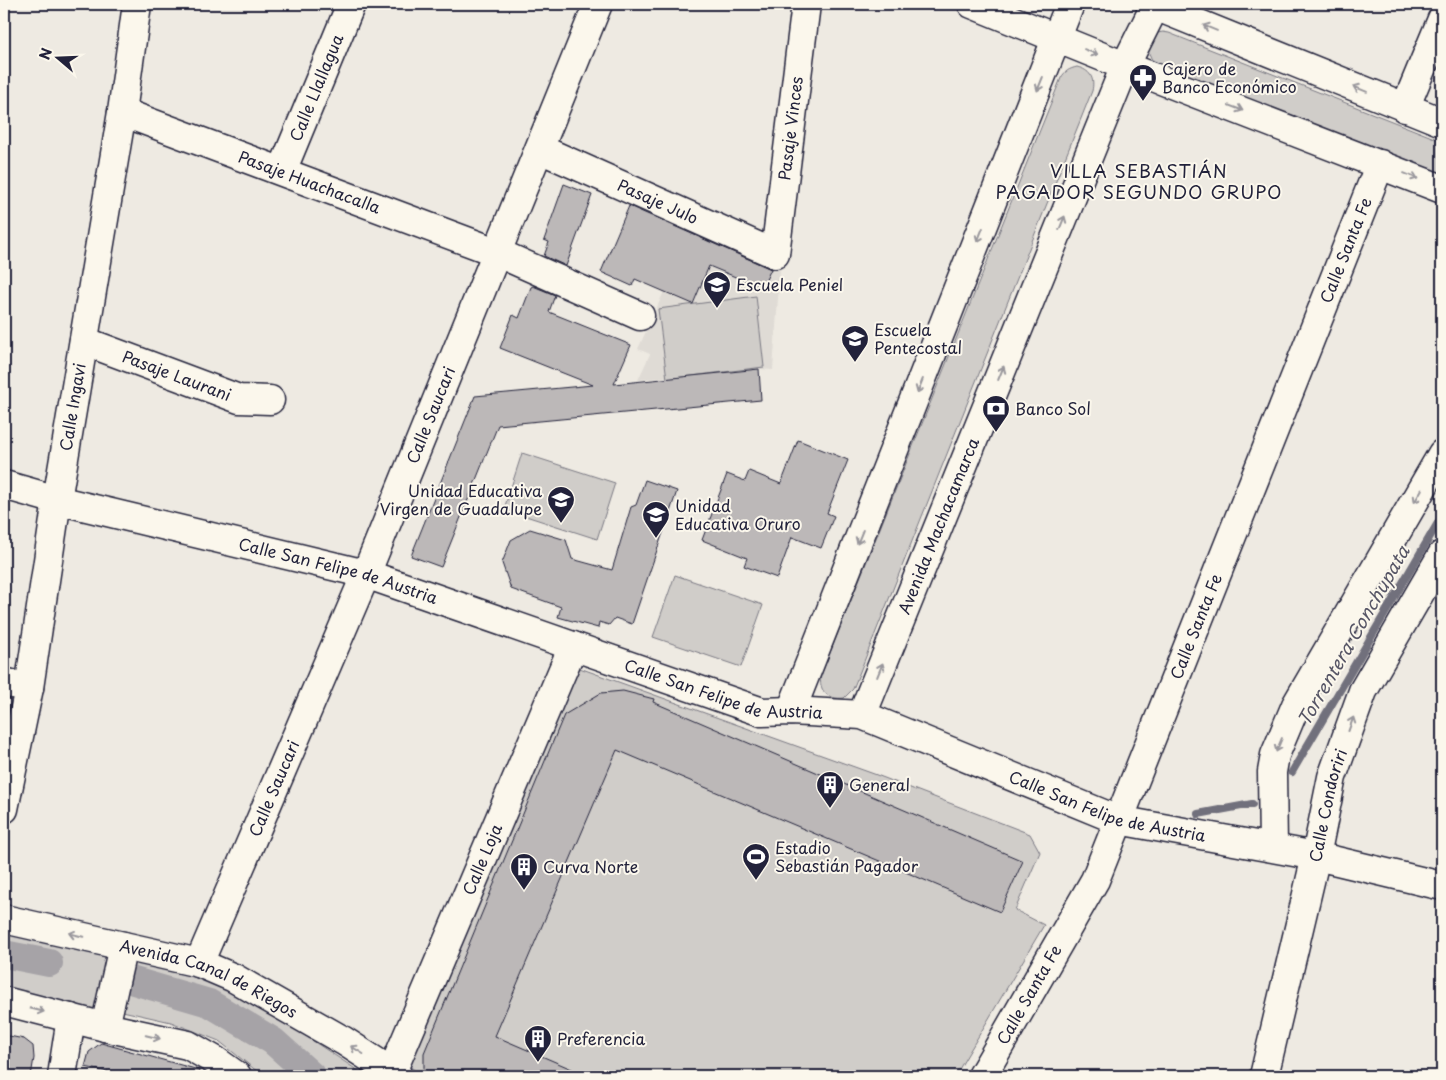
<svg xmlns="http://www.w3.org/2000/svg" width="1446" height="1080" viewBox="0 0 1446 1080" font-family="'Playpen Sans',sans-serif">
<rect width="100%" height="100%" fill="#eeeae2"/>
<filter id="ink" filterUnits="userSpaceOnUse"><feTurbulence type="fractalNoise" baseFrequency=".02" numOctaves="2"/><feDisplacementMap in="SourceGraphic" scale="10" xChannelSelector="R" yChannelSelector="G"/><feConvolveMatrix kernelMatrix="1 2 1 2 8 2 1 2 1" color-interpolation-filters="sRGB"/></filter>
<g filter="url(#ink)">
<path fill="#dfdbd5" d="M692,230L780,269L773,370L759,369L638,380L650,354L638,349Z"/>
<path fill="#d0cdc9" stroke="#797882" d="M1163,32L1169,33L1442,141V176L1158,63L1152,60L1147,49L1157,33Z
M1077,67C1090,70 1095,78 1092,91L853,689L844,698C828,700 818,691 821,675L1061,78C1065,71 1069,69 1077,67Z
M756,296L764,367L667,379L658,309Z
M522,453L615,483L597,539L504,509Z
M675,575L763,605L741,667L653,637Z
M574,666L874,774L1030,834L1040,852L1015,910L1044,925L955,1076H421L410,1066Z
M4,933L111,958L100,1012L4,988Z
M129,957L195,973L250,999L366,1076H263L219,1041L171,1022L118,1010Z"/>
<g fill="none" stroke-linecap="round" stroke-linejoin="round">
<path stroke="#716f7c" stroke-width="8" d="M1292,772L1442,516
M1198,814L1252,804"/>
<path stroke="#a6a3a7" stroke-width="28" d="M4,954L49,963
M127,979L209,1003L273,1041L312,1076"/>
</g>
<path fill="#bcb8b8" stroke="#22223b" d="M564,184L592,195L566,266L544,256L549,242L544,240Z
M629,206L771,269L762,288L709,266L693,304L635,279L632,286L601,272Z
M533,286L555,295L549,312L631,345L614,384L759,369L761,400L498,425L441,567L411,556L475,396L593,385L500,348L513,315L519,318L531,287Z
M798,440L848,460L827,513L834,516L821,548L792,537L777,578L744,566L747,558L702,540L727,474L745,481L749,471L781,484Z
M645,480L677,491L632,624L615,618L609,625L599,622L598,628L558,617L561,607L511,589L502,563L511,540L530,529L566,540L572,559L612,570L631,507L636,505Z
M623,691L654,699L653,702L1023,861L1000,912L617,750L495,1036L588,1076H428L424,1068V1053L564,715L601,693Z
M4,1035L24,1039L33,1046L34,1058L31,1076H4Z
M101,1043L199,1070L198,1076H126L85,1067L89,1052Z"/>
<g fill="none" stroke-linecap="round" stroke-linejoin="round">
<defs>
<g id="minor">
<path d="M972,4L1125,66L1442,189"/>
<path d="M1150,4L1442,122"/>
<path d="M1405,108L1442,19"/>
<path id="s1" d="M122,112L496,252L640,316"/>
<path id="s2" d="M540,149L775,254L806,4"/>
<path id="s3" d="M282,171L351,4"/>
<path id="s4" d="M84,341L239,399L270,400"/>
<path id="s5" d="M4,485L57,500L366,574L762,712L791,711L862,715L1118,820L1316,856L1442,886"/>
<path d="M4,682L29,688"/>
<path d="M791,711L1070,4"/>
<path id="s6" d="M862,715L1125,66L1156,4"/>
<path id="s7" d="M4,809L29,688L57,500L122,112L137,4"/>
<path d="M1273,847L1272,772L1275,755L1296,705L1442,454"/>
<path id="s8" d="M4,919L199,963L234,978L344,1041L398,1076"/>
<path id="s9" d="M199,963L366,574L598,4"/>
<path d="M4,1001L105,1027L188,1045L216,1061L237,1076"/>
<path d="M105,1027L123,946"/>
<path id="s10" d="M392,1072L573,646"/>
<path d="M62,1076L71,1018"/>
<path id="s11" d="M982,1076L1095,880L1380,164"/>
<path id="s12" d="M1264,1076L1316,856L1332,777L1363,691L1442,555"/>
</g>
</defs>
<use href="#minor" stroke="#22223b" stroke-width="31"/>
<use href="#minor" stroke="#fbf7ec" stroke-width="28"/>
</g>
<defs><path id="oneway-shaft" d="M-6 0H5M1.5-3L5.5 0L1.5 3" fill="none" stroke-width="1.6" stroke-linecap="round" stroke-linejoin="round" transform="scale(1.25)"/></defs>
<g stroke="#99979c">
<use href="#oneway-shaft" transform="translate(1210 28) rotate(-158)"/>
<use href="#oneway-shaft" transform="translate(1091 52) rotate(22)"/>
<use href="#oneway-shaft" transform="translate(1040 84) rotate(112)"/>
<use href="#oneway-shaft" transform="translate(1360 89) rotate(-158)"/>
<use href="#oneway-shaft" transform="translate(1236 108) rotate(21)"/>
<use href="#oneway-shaft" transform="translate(1411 176) rotate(22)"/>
<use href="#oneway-shaft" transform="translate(1062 223) rotate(-68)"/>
<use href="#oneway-shaft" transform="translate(980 235) rotate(112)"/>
<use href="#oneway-shaft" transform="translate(1001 373) rotate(-68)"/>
<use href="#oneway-shaft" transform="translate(920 386) rotate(112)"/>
<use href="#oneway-shaft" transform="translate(1418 496) rotate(120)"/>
<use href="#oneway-shaft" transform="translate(860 537) rotate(112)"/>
<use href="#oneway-shaft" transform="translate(880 670) rotate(-68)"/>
<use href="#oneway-shaft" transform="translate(1351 724) rotate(-70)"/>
<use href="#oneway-shaft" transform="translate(1279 745) rotate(113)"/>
<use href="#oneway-shaft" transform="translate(76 935) rotate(-167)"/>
<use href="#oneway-shaft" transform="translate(37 1010) rotate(14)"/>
<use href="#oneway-shaft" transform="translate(153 1037) rotate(13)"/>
<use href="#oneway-shaft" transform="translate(357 1050) rotate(-148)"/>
</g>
</g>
<defs>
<symbol id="pharmacy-pin" viewBox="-11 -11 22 30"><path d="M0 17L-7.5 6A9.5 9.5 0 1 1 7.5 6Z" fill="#22223b" stroke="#fbf7ec"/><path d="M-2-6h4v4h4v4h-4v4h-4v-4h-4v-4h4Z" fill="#fff"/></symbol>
<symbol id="school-pin" viewBox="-11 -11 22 30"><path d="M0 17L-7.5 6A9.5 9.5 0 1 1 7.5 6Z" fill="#22223b" stroke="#fbf7ec"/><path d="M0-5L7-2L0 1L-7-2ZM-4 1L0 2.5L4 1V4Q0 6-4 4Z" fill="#fff"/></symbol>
<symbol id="bank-pin" viewBox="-11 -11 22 30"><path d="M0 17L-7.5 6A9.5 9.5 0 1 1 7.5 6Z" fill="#22223b" stroke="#fbf7ec"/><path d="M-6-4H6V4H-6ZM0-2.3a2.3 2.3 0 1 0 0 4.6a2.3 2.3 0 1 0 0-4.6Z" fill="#fff"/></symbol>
<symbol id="building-pin" viewBox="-11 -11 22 30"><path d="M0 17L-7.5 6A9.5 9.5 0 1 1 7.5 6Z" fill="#22223b" stroke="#fbf7ec"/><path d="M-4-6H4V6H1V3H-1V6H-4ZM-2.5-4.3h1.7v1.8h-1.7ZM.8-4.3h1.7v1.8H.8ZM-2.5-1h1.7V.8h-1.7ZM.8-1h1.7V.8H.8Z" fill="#fff"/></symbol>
<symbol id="stadium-pin" viewBox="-11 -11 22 30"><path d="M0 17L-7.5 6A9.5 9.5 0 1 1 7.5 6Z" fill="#22223b" stroke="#fbf7ec"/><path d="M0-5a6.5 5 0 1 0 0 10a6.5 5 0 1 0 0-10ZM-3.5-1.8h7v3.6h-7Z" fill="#fff"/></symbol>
</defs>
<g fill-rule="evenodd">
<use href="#pharmacy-pin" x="1127" y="62" width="32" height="43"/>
<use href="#school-pin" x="701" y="269" width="32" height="43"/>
<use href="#school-pin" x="839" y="323" width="32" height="43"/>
<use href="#bank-pin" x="980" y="393" width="32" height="43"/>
<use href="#school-pin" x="545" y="484" width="32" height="43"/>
<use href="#school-pin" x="640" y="499" width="32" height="43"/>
<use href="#building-pin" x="814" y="769" width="32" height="43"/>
<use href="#stadium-pin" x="740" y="841" width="32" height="43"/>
<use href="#building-pin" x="508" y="851" width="32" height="43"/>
<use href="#building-pin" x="522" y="1023" width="32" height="43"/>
</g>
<g text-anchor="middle" stroke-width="4" stroke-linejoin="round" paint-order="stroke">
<g font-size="16" fill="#22223b" stroke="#fbf7ec" text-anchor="start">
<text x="1162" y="75">Cajero de<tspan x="1162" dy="18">Banco Económico</tspan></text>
<text x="736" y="291">Escuela Peniel</text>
<text x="874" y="336">Escuela<tspan x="874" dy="18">Pentecostal</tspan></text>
<text x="1015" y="415">Banco Sol</text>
<text x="542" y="497" text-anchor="end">Unidad Educativa<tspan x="542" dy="18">Virgen de Guadalupe</tspan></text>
<text x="675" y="512">Unidad<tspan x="675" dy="18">Educativa Oruro</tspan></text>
<text x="849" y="791">General</text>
<text x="775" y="854">Estadio<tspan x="775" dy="18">Sebastián Pagador</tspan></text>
<text x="543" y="873">Curva Norte</text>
<text x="557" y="1045">Preferencia</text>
</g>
<g font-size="16" fill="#22223b" stroke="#fbf7ec">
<text dy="6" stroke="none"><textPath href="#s3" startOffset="90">Calle Llallagua</textPath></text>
<text dy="6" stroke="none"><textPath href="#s2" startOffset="384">Pasaje Vinces</textPath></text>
<text dy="6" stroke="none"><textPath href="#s1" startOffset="200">Pasaje Huachacalla</textPath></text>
<text dy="6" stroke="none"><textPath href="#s2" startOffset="129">Pasaje Julo</textPath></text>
<text dy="6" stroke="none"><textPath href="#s11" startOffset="904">Calle Santa Fe</textPath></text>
<text dy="6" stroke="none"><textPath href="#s4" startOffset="99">Pasaje Laurani</textPath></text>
<text dy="6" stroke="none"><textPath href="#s7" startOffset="408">Calle Ingavi</textPath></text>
<text dy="6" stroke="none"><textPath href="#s9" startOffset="595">Calle Saucari</textPath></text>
<text dy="6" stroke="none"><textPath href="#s6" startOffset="204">Avenida Machacamarca</textPath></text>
<text dy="6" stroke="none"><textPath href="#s5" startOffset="345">Calle San Felipe de Austria</textPath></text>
<text dy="6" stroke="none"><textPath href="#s11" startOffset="499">Calle Santa Fe</textPath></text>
<text dy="6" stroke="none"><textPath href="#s5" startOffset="750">Calle San Felipe de Austria</textPath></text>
<text dy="6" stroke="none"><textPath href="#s9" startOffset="190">Calle Saucari</textPath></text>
<text dy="6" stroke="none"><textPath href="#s5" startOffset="1155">Calle San Felipe de Austria</textPath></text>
<text dy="6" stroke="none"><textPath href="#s12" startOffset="278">Calle Condoriri</textPath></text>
<text dy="6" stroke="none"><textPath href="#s10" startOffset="231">Calle Loja</textPath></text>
<text dy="6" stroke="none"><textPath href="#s8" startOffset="214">Avenida Canal de Riegos</textPath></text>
<text dy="6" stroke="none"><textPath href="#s11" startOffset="94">Calle Santa Fe</textPath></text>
</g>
<g font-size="18" letter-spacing="1" fill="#22223b" stroke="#fbf7ec">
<text x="1139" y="178">VILLA SEBASTIÁN<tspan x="1139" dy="21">PAGADOR SEGUNDO GRUPO</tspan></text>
</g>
<g font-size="18" font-style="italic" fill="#575666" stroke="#fbf7ec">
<text transform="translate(1354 636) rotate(-60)" y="6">Torrentera Conchupata</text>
</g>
</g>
<rect width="1446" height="1080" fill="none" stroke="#fbf7ec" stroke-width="20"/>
<rect x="10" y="10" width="1426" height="1060" fill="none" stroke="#22223b" stroke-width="2" filter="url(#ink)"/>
<g transform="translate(58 58) rotate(289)" stroke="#fbf7ec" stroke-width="4" paint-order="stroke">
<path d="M0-4L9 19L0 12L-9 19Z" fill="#22223b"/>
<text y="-8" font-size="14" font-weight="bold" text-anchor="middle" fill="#22223b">N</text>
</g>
</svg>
